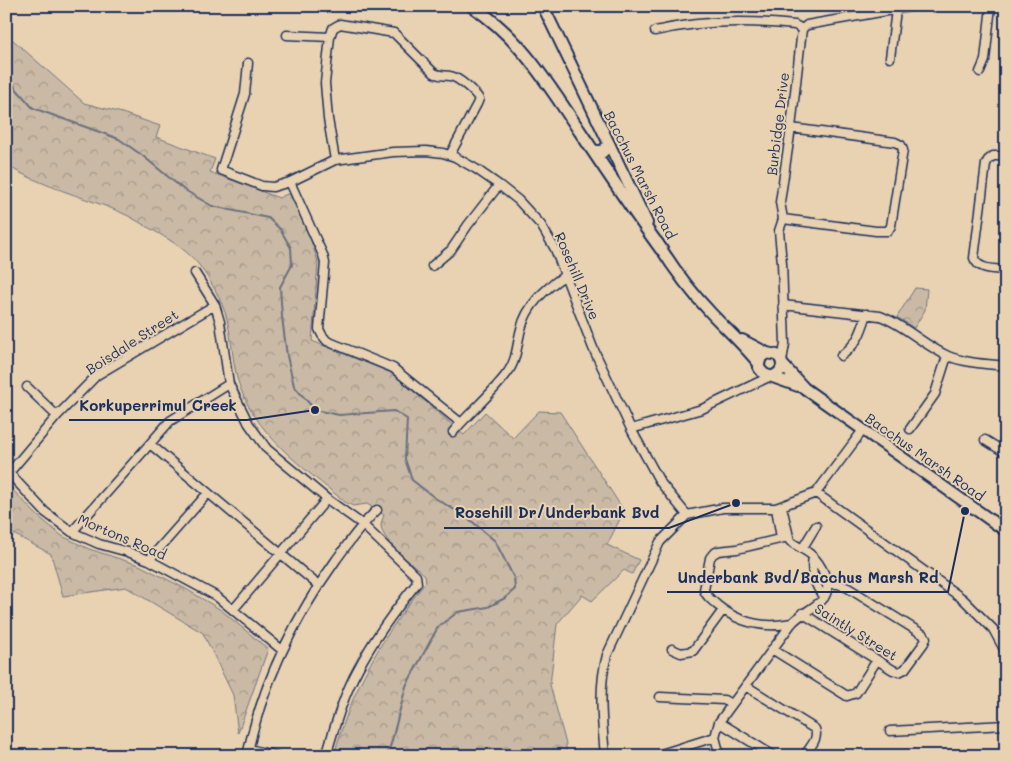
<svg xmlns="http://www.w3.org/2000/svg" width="1012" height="762" viewBox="0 0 1012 762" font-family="Mali,sans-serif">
<defs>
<pattern id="forest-crowns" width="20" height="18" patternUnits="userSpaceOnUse" patternTransform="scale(1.25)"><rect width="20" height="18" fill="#cabaa5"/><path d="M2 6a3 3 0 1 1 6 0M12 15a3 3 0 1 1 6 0" fill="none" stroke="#a3988a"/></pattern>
</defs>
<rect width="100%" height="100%" fill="#e8d2b1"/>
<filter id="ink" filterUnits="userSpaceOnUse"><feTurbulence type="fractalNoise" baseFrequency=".02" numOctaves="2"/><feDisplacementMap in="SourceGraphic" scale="10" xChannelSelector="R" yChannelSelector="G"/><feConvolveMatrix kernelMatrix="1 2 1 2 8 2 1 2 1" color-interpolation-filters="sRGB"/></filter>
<g filter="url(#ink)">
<path fill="url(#forest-crowns)" stroke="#727482" d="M13,40L84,103L122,113L160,126L156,137L215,159L210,172L279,198L287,194L292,195L305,222L318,262L312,341L391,373L404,383L464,435L485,412L513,438L539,411L560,412L624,511L607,545L639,560L632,574L624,570L592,601L582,595L557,624L550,685L566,744V756H334C351,689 383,635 426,582L425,575C413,564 383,543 381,526C381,522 383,518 384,515L367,504L353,506L345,502C303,467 253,434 237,378C232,359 232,338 227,319C222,300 211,281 199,265C188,251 173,242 158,233C145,226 132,217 118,211C81,196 41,186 6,165V101L12,92L6,85V41Z
M915,288L927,289L925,310L914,328L897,317Z
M6,483L38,516L62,536L89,549L139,565L186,589L221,610L268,649L238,733L233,695L203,633L126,587L63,596L51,554L6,530Z"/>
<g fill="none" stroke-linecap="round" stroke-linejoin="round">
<path stroke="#6b6f7f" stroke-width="2" d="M6,77L33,108L119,139L143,156L183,189L212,206L268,218L280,229L291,248L292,265L280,287L282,317L287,356L294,386L315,410L339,415L394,411L407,419L405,459L412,480L435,498L468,518L495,541L514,578L515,589L505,598L488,607L458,612L438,627L406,686L391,744L386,756"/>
<defs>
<path id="minor" d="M802,29L807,25L915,6
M655,31C701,20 748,20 795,25L802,29
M287,35L330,37
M890,58L896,10
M248,63L245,94L221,170L262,186L273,187L290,182L335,160L393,152L426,151L443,153L455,157L476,169L499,185L518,200L541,225L555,249L593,348L631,429L660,482L687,515
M980,72L985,60L991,6
M1006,156H993L988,160L986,164L974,258C978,270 995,269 1006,270
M335,160L328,119L325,83L330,37L333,28L340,24L394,33L434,73C439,76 444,75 450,76C458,77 475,92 479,99L477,104L450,155
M290,182L323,255L325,263L319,329L322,335L327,341L393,368L461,423
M783,219L876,231H888L891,226L903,150L901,145L895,142L791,128
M432,266L451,250L468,225L499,185
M195,273L215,305L220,322L229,384L249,424L267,449L327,499
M215,305L97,375L57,416L9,473L45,512L72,532L99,544L128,552L149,560L216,596L282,650
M783,305L880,316C905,325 923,345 948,356C965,363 987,364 1006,366
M841,356C858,343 861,333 867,314
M782,361L785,344L782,263L779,231L783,219L780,202L791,128L802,29
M27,387L57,416
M631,429L702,409L771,376
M910,429L935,394L947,356
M453,432C470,412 493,393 508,372C517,360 517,343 521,329C527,305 545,289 564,276
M985,440L1006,453
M150,444L318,585
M816,493L963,599L993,629L1006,653
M776,508L781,538
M72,532L170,421L229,384
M788,537L737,549L718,551L713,554L710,558L704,590C706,597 712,600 717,605C739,623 763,629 792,623
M802,549L816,526
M813,557C810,573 815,585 824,598
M149,560L208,493
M233,610L327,499L362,524L416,576L417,583C395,610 374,638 358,669C343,696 335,726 326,756
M802,613L893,670L899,672L905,669L924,643L926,638L924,635L848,588L838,584H827
M672,649L681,653L693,651L723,610
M772,649L847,696L856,693L877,660
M746,686L815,729C819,739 810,747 804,756
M660,697L724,700L731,704
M719,722L774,756
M890,731L1006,725
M249,749L277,756
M664,753L715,737
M247,756C262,684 294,619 336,560C349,542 361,525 377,510
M605,756C602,721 598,688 607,655L660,542L687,515L723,508H776L816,493L863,430
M720,756L715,737L719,722L792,623C801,613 814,609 823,599C834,586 821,563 810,554C804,549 796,546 790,541L782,507"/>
<path id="major" d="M543,6L647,223
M657,242C673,268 690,291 711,313C727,330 744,345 759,364
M742,340L767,353
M782,364L804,388L1006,531
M773,376C783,372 785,362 777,355L767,353L761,357L759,364V368L764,374L798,386"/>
<path id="highway" d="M472,6C521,38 549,86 581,133C607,172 633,211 661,249
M594,151L602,152L609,145"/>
</defs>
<use href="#minor" stroke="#1b2f5e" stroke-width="11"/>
<use href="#major" stroke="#1b2f5e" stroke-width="14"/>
<use href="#highway" stroke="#1b2f5e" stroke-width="15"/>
<use href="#minor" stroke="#e8d2b1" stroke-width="8"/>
<use href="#major" stroke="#e8d2b1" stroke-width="10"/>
<use href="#highway" stroke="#e8d2b1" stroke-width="11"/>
</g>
</g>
<g text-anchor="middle" stroke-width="4" stroke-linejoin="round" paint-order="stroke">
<g font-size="14" fill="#1b2f5e" stroke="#e8d2b1">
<text transform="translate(778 124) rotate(-83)" y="5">Burbidge Drive</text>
<text transform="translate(640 175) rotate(63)" y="5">Bacchus Marsh Road</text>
<text transform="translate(577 276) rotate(67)" y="5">Rosehill Drive</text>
<text transform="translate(132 342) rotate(-33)" y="5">Boisdale Street</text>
<text transform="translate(925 457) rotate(35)" y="5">Bacchus Marsh Road</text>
<text transform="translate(122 537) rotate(23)" y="5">Mortons Road</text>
<text transform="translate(856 632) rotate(32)" y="5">Saintly Street</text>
</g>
</g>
<path fill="none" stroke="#1b2f5e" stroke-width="2" d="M315 410L247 420H69M736 503L669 528H444M965 511L948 592H667"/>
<g fill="#1b2f5e" stroke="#e8d2b1" stroke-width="2">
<circle cx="315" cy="410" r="5"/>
<circle cx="736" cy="503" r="5"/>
<circle cx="965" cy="511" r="5"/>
</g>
<g font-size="15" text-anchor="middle" font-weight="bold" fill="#1b2f5e" stroke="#e8d2b1" stroke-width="4" stroke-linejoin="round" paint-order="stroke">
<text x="158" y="411">Korkuperrimul Creek</text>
<text x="557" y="518">Rosehill Dr/Underbank Bvd</text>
<text x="808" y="583">Underbank Bvd/Bacchus Marsh Rd</text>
</g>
<rect width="1012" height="762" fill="none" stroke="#e8d2b1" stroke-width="25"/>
<rect x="12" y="12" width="987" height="737" fill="none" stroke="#1b2f5e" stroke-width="2" filter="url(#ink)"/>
</svg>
